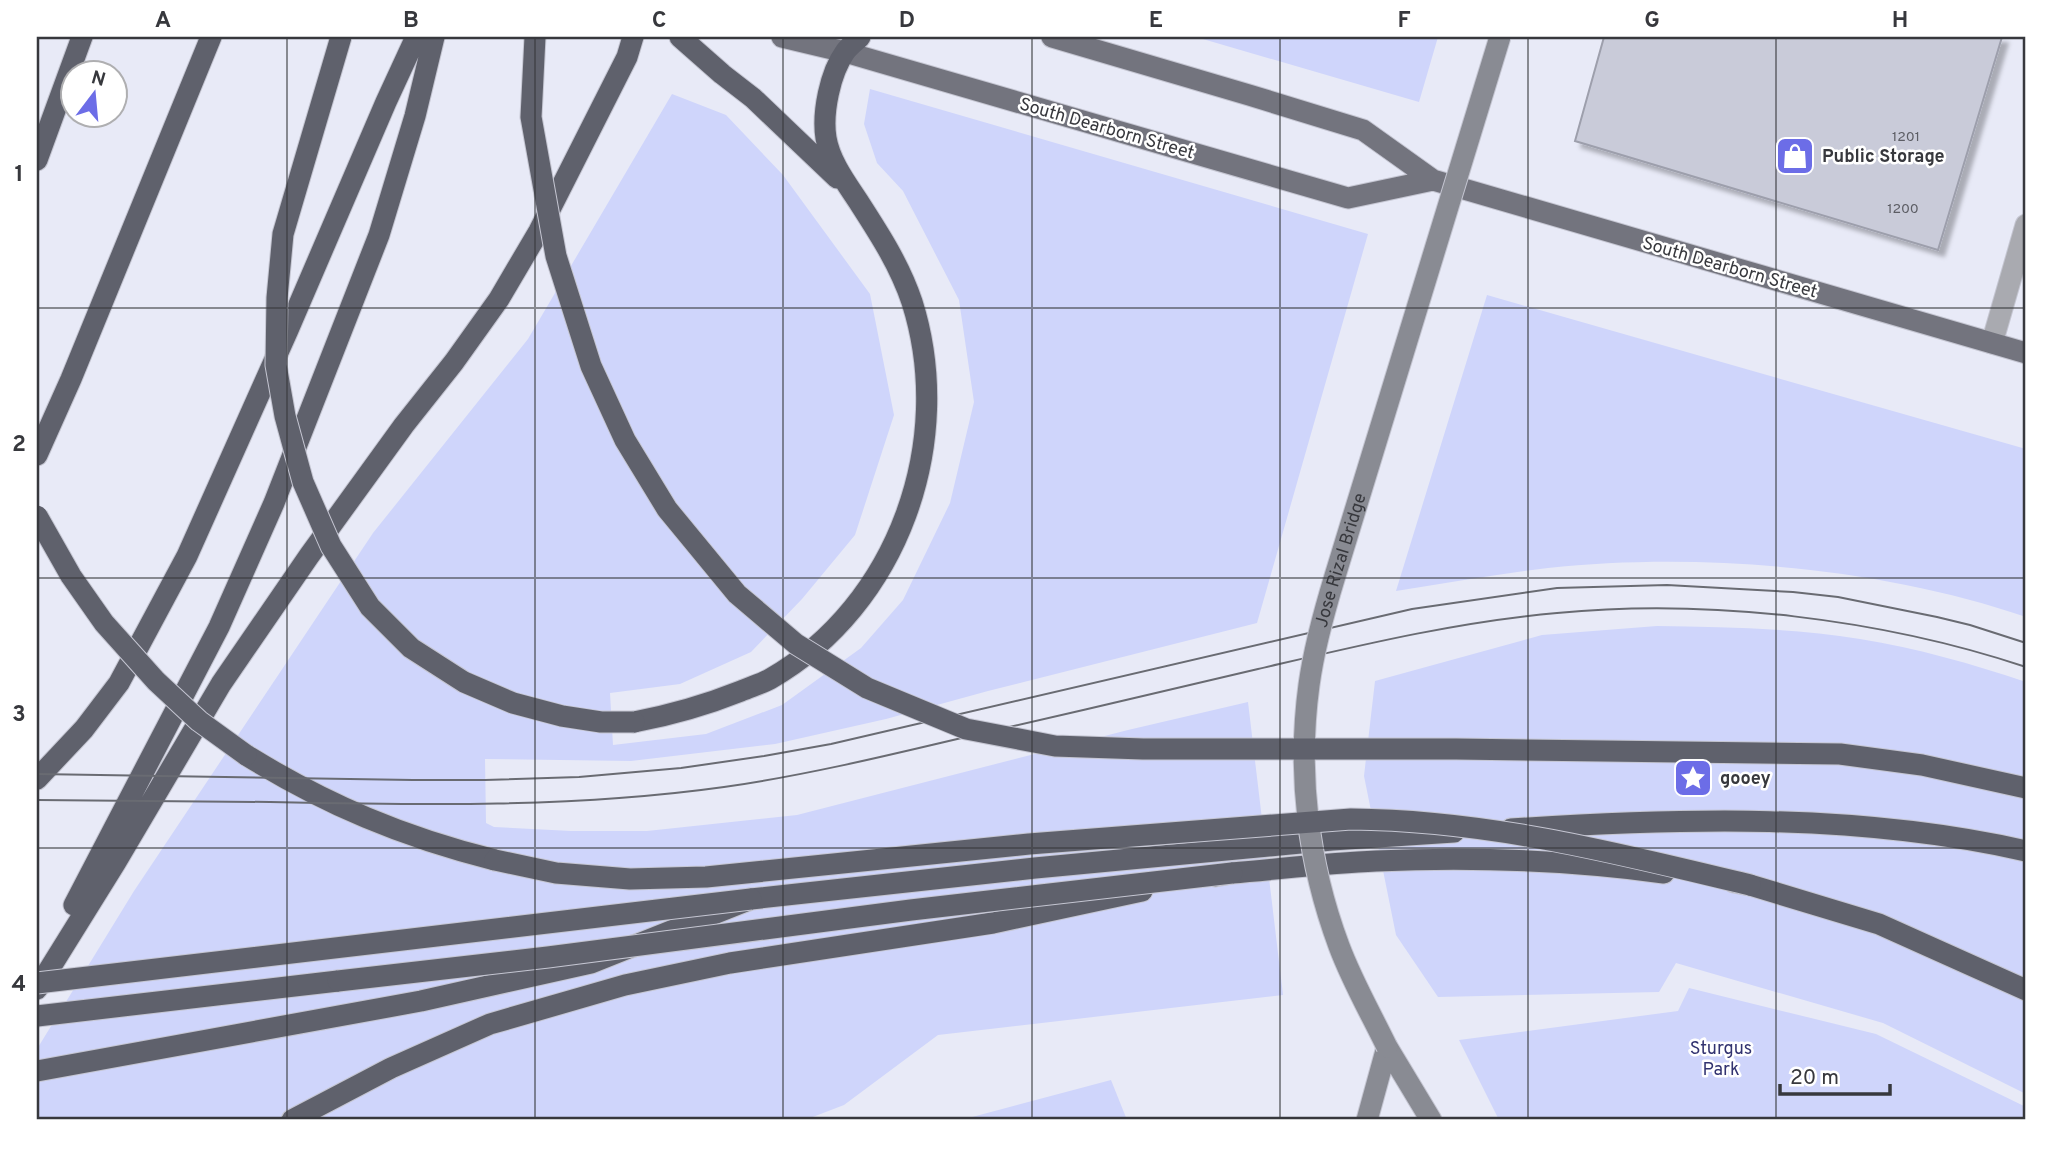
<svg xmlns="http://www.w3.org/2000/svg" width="2063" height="1157" viewBox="0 0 2063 1157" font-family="Overpass,sans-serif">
<defs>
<filter id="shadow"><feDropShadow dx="6" dy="6" stdDeviation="2" flood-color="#0004"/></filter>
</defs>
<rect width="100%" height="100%" fill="#e8eaf7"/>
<path fill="#cfd5fb" d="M1196,37H1438L1419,102Z
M870,89L1368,234L1257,623L988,691L886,719L775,744L631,761L485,759L486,823L494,827L571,831H647L797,815L1128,730L1248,702L1283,995L938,1035L844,1105L805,1120H37V1049L134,891L373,533L528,339L672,94L726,115L783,175L870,294L894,415L855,535L802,599L751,652L680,684L610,693L613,745L706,734L782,705L861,648L903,600L950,503L974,402L959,300L903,191L877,163L864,124Z
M1487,295L2026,449V617C1881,567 1701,552 1548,568C1497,574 1447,583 1396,591Z
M1657,626C1725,627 1793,628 1860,639C1917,648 1972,664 2026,682V1094L1883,1023L1676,963L1659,992L1438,997L1396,935L1364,776L1375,681L1542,635Z
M1689,988L1876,1034L2026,1107V1120H1499L1459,1040L1678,1011Z
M1111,1080L1127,1120H961Z"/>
<path fill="#c9cbd9" stroke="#9d9fac" stroke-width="2" filter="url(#shadow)" d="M1604,37H2002L1938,250L1575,141Z"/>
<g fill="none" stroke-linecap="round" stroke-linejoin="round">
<defs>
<path id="street" d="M1992,343L2026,225"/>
<path id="secondary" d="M1387,1047L1431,1120
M1367,1120L1387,1047"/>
<path id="primary" d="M782,37L845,52L1348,198L1433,180
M1052,37L1249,95L1363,130L1433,180L2026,353"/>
<path id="highway" d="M680,37L722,74L753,98L837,178
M37,160L82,37
M37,455L71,379L211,37
M634,722C671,715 706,705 741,691C750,687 761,684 770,679C899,605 956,441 912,302C900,266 880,235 860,204C847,184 830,162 826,138C822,113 830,73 845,52C849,46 855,42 860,37
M246,755C327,805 403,837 495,860
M37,779L84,729L119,683L187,556L288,330L386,102L416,37
M1511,829C1682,818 1858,813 2026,851
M1215,876L1232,873C1280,869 1328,863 1376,861C1472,857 1569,860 1664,873
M1734,882L1750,885L1879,924L2026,990
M74,905L219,627L274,503L379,235L415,116L434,37
M37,989L116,862L221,684L309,556L404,425L454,362L499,299L539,231L627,57L633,37
M37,1016L338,981
M37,1071L421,1001L591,963L751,899L1035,868L1332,840L1454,832
M292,1120L391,1068L490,1024L625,985L730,963L993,923L1142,891"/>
</defs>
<use href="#street" stroke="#c5c6d2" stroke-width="23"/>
<use href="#secondary" stroke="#c5c6d2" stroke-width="23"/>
<use href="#primary" stroke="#c5c6d2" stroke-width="23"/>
<use href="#highway" stroke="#c5c6d2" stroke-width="23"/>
<use href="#street" stroke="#a9aab0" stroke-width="21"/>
<use href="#secondary" stroke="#898b93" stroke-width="21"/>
<use href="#primary" stroke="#73747e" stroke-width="21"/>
<use href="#highway" stroke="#5f616c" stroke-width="21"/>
<path stroke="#696b72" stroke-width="2" d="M37,774L413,780H485L579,777L681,768L764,756L831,744L1412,609L1557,588L1667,585L1793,592L1838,597L1937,617L1970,625L2026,643
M37,800C114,801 192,801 270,802C421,805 574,808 724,787C801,776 877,758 953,740C1055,717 1156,693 1258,669C1357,646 1455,622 1557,613C1708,598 1882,619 2026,667"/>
<defs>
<g id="secondary-bridge">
<path id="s1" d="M1387,1047C1371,1014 1352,981 1339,946C1308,863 1297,773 1309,685C1314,648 1324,612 1335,576L1500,37"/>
</g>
<path id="highway-bridge" d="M341,37L283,234L277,298L276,365L285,416L303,482L331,546L370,607L411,648L464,682L513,703L562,716L601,722H634
M535,37L531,117L556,256L591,366L625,440L667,509L737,594L796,644L867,688L966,729L1055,746L1143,749H1456L1840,754L1922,765L2026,788
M37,516L71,576L104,623L156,681L199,721L246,755
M495,860L556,873L630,879L706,877L1029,844L1351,819C1487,820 1618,853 1750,885
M338,981L548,957L911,910L1232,873
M37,983L751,899"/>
</defs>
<use href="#secondary-bridge" stroke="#c5c6d2" stroke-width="23" stroke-linecap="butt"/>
<use href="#highway-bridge" stroke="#c5c6d2" stroke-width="23" stroke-linecap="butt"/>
<use href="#secondary-bridge" stroke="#898b93" stroke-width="21"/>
<use href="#highway-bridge" stroke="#5f616c" stroke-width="21"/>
</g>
<path fill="none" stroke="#37383d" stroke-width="2" stroke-opacity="0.55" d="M287,37V1120M535,37V1120M783,37V1120M1032,37V1120M1280,37V1120M1528,37V1120M1776,37V1120M37,308H2026M37,578H2026M37,848H2026"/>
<defs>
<symbol id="shop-square" viewBox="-11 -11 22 22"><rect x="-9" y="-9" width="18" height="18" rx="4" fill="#6c6de7" stroke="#fff"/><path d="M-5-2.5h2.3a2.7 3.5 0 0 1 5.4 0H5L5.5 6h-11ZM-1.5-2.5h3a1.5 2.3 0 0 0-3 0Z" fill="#fff"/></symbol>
<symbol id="sight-square" viewBox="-11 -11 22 22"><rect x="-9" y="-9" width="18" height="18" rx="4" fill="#6c6de7" stroke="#fff"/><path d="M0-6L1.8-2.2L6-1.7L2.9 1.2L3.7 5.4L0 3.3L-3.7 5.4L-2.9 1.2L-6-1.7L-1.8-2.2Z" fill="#fff"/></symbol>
</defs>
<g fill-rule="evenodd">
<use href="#shop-square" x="1773" y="134" width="44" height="44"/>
<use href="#sight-square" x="1671" y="756" width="44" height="44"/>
</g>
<g text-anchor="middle" stroke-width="5" stroke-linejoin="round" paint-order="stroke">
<g font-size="14" fill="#5c5d64">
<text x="1906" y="141">1201</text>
<text x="1903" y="213">1200</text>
</g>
<g font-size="18" fill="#37383d" stroke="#fff">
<text transform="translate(1107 128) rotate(16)" y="6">South Dearborn Street</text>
<text transform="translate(1730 267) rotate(16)" y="6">South Dearborn Street</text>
<text dy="6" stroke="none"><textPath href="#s1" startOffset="506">Jose Rizal Bridge</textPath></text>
</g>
<g font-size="18" font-weight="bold" fill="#37383d" stroke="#fff" text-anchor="start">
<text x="1822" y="162">Public Storage</text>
<text x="1720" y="784">gooey</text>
</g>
<g font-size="18" fill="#323370" stroke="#fff">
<text x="1721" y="1054">Sturgus<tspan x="1721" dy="21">Park</tspan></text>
</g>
</g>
<rect width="2063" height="1157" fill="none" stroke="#ffffff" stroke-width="77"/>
<g transform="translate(94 94) rotate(16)"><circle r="33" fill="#ffffff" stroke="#afafb1" stroke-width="2"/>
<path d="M0-5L12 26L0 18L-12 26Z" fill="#6c6de7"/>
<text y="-10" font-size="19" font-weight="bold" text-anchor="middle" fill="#37383d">N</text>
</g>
<path d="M1780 1084v10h110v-10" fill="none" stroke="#37383d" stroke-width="3.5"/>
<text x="1790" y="1084" font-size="21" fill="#37383d" stroke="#ffffff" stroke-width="5" paint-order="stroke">20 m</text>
<rect x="38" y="38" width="1986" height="1080" fill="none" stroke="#37383d" stroke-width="2.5"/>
<g font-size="23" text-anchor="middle" font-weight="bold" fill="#37383d">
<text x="163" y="27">A</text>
<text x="411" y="27">B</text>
<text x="659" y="27">C</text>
<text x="907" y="27">D</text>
<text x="1156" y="27">E</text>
<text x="1404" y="27">F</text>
<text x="1652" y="27">G</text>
<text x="1900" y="27">H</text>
<text x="19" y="181">1</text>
<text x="19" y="451">2</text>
<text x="19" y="721">3</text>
<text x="19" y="991">4</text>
</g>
</svg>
